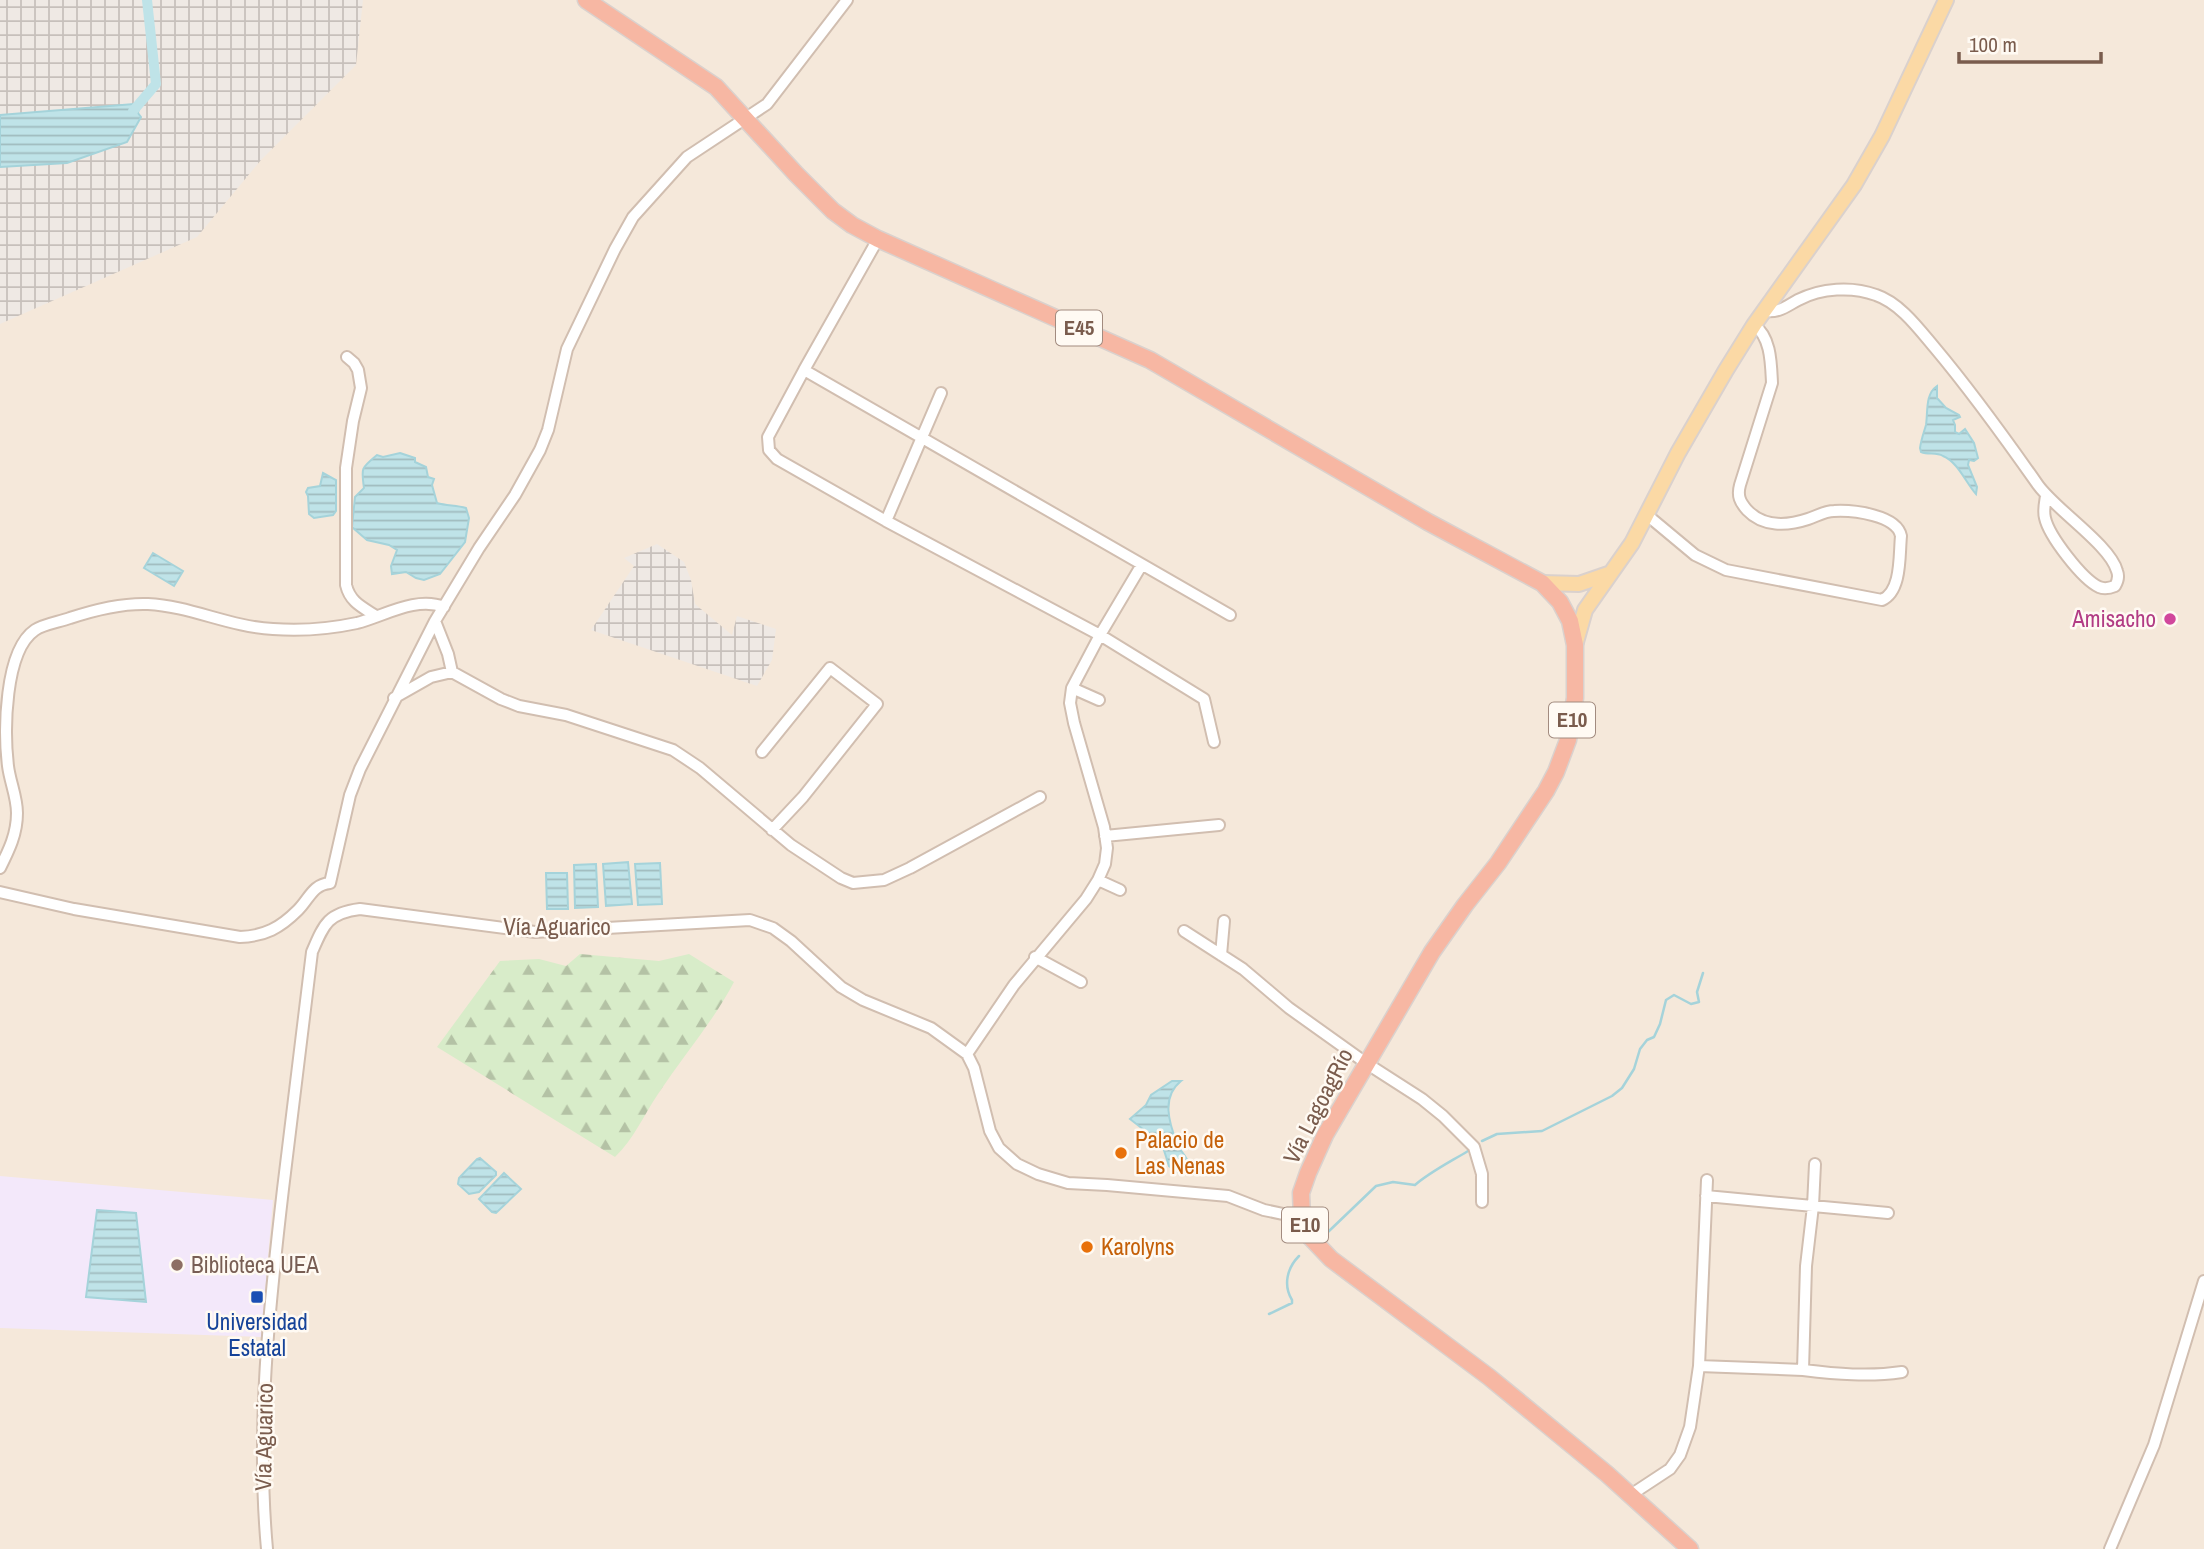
<svg xmlns="http://www.w3.org/2000/svg" width="2204" height="1549" viewBox="0 0 2204 1549" font-family="'Archivo Narrow',sans-serif">
<defs>
<pattern id="industrial-grid" width="8" height="8" patternUnits="userSpaceOnUse" patternTransform="scale(1.75)"><rect width="8" height="8" fill="#efe9e4"/><path d="M0 4h8M4 0v8" fill="none" stroke="#c7c0bb"/></pattern>
<pattern id="forest-firs" width="22" height="20" patternUnits="userSpaceOnUse" patternTransform="scale(1.75)"><rect width="22" height="20" fill="#d8ecc9"/><path d="M5 1l3.5 6h-7zM16 11l3.5 6h-7z" fill="#b4c2a5"/></pattern>
<pattern id="water-rules" width="6" height="5" patternUnits="userSpaceOnUse" patternTransform="scale(1.75)"><rect width="6" height="5" fill="#bfe3e8"/><path d="M0 2.5h6" fill="none" stroke="#a0bbbe"/></pattern>
</defs>
<rect width="100%" height="100%" fill="#fdf6ec"/>
<path fill="#f5e8da" d="M0,0H2204V1549H0Z"/>
<path fill="url(#industrial-grid)" d="M0,0H363L356,65L261,160L197,237L0,324Z
M657,544L684,562L691,580L695,604L732,635L737,616L776,629L772,660L757,686L591,630L634,566L624,558Z"/>
<path fill="#f3e8fa" d="M0,1176L273,1200L261,1337L0,1328Z"/>
<path fill="url(#forest-firs)" d="M580,954L659,961L689,954L734,982C713,1022 683,1056 658,1094C644,1115 633,1140 615,1157L437,1047L500,961L539,959L566,966Z"/>
<path fill="url(#water-rules)" stroke="#a5d3da" stroke-width="2" d="M134,104L139,108L138,113L141,117L127,142L67,163L0,167V115Z
M1937,386V398L1946,408L1959,415L1960,417L1953,420L1955,425V432L1959,434L1965,429L1974,443L1978,458L1974,461L1969,460L1968,465L1977,487L1976,494C1966,483 1958,462 1943,456C1936,452 1929,455 1921,452L1920,448C1921,440 1924,432 1926,425C1928,412 1925,394 1937,386Z
M400,453L415,458V462L426,467L428,477L434,479L432,485L437,503C447,506 456,505 466,508L469,518L465,542L440,574L424,580L416,578L406,572L392,574L391,566L397,550L389,545L367,540L352,527L355,497L364,488C361,468 361,468 377,455L383,457Z
M323,473L336,480V511L333,515L314,518L309,514L308,496L306,492L308,488L320,486Z
M153,553L183,571L174,586L144,568Z
M628,862L632,904L606,906L603,864Z
M660,863L662,904L638,905L635,864Z
M596,864L598,907L575,908L574,865Z
M546,873H567L568,909H547Z
M1172,1081H1181C1161,1097 1169,1123 1177,1143C1179,1150 1186,1155 1188,1162L1186,1168L1178,1172L1169,1166L1162,1144L1130,1119L1146,1105L1151,1095Z
M480,1158L496,1172V1175L479,1192L469,1194L458,1184L459,1178L477,1159Z
M504,1173L521,1189L496,1213L492,1212L479,1199Z
M97,1210L136,1213L146,1302L86,1297Z"/>
<g fill="none" stroke-linecap="round" stroke-linejoin="round">
<path stroke="#a5d3da" stroke-width="2.5" d="M1482,1141L1497,1134L1542,1131L1612,1096L1622,1088L1634,1069L1640,1049L1647,1040L1654,1037L1660,1024L1666,1000L1674,995L1691,1004L1699,1002L1697,992L1703,973
M1328,1232L1376,1186L1393,1182L1415,1185C1430,1172 1450,1162 1468,1151
M1269,1314L1292,1303V1300C1283,1285 1287,1268 1299,1256"/>
<path stroke="#bfe3e8" stroke-width="10" d="M133,111L156,84L147,0"/>
<defs>
<path id="minor" d="M878,239L804,370L1230,615
M1764,311C1779,313 1785,307 1798,300C1821,288 1852,286 1876,295C1900,303 1919,329 1935,348C1972,392 2005,438 2038,485C2056,510 2110,545 2117,571C2119,576 2118,581 2115,586C2110,588 2104,589 2099,587C2082,579 2049,536 2045,518C2043,511 2045,503 2046,496
M347,357L354,363L358,370L361,388L353,421L346,468V585C350,602 362,607 376,616
M804,370L768,437L769,450L777,459L886,521
M941,393L886,521L1100,635L1204,699L1214,742
M1647,515L1695,555L1726,570L1882,600C1902,591 1899,555 1901,536C1897,515 1853,510 1834,511C1825,511 1817,516 1808,519C1787,526 1763,527 1747,510C1740,502 1737,496 1740,485L1772,383C1771,363 1771,337 1754,325
M435,621L448,654L452,672L501,699L519,706L566,715L673,750L700,768L791,845L841,878L853,883L884,880L910,868L1040,797
M1072,688L1099,700
M394,698L431,677L452,672
M762,752L830,668L877,704L803,797L772,830
M1105,836L1219,825
M0,868C9,850 17,834 17,813C17,797 10,782 8,766C4,732 4,651 35,630C44,624 59,622 70,618C94,610 122,603 148,604C190,606 230,627 273,629C301,631 329,629 357,623C384,616 416,596 444,607
M1098,880L1120,890
M0,892L74,909L240,937C265,936 280,928 298,910C310,898 312,885 330,883L350,795L360,769L435,621L479,548L515,495L540,450L548,430L567,349L615,249L633,217L687,157L767,104L847,0
M1184,931L1243,969L1289,1008L1366,1063L1422,1099L1443,1116L1474,1147L1482,1174V1202
M1221,955L1224,921
M1035,957L1081,982
M967,1054L1014,985L1086,899L1098,880L1105,864L1107,848L1104,827L1074,723L1070,703L1072,688L1100,635L1141,566
M1706,1196L1888,1213
M1699,1366L1803,1370L1806,1266L1813,1206L1815,1164
M1803,1370C1836,1374 1869,1377 1902,1372
M1629,1496L1670,1469L1680,1455L1690,1427L1699,1366L1707,1180
M267,1549C256,1429 269,1309 283,1189C293,1110 303,1031 312,952C324,924 328,913 360,909L535,932L750,920L773,928L791,941L841,987L863,1000L931,1028L967,1054L974,1068L990,1131L999,1148L1017,1164L1038,1174L1068,1183L1107,1185L1228,1196L1264,1210L1302,1218
M2110,1549L2154,1445L2204,1281"/>
<path id="major" d="M1542,583L1579,584L1608,574
M1576,642L1585,610L1632,543L1678,453L1726,370L1754,325L1854,185L1882,136L1946,0"/>
<path id="highway" d="M586,0L716,87L796,174L833,211L852,225L878,239L1150,360L1428,522L1542,583L1560,602L1570,621L1575,645V698L1568,740L1556,772L1546,791L1498,863L1465,905L1432,952L1325,1135L1308,1173L1301,1193L1302,1218L1311,1238L1331,1259L1489,1377L1607,1474L1690,1549"/>
</defs>
<use href="#minor" stroke="#d1beb0" stroke-width="14"/>
<use href="#major" stroke="#dad1cd" stroke-width="18"/>
<use href="#highway" stroke="#dad1cd" stroke-width="19"/>
<use href="#minor" stroke="#fff" stroke-width="10"/>
<use href="#major" stroke="#fbd9a5" stroke-width="14"/>
<use href="#highway" stroke="#f7b7a3" stroke-width="16"/>
</g>
<circle fill="#d1479c" stroke="#fffaf3" stroke-width="2.5" cx="2170" cy="619" r="7"/>
<g fill="#e8710a" stroke="#fffaf3" stroke-width="2.5">
<circle cx="1121" cy="1153" r="7"/>
<circle cx="1087" cy="1247" r="7"/>
</g>
<circle fill="#8d6e63" stroke="#fffaf3" stroke-width="2.5" cx="177" cy="1265" r="7"/>
<rect fill="#1a4fb4" stroke="#fffaf3" stroke-width="2.5" x="250" y="1290" width="14" height="14" rx="3.5"/>
<g text-anchor="middle" stroke-width="5" stroke-linejoin="round" paint-order="stroke">
<g fill="#fffaf3" stroke="#a28b7f" stroke-width="2">
<rect x="1056" y="310.5" width="46" height="35" rx="5"/>
<rect x="1549" y="702.5" width="46" height="35" rx="5"/>
<rect x="1282" y="1207.5" width="46" height="35" rx="5"/>
</g>
<g font-size="21" font-weight="bold" fill="#7a5c4d">
<text x="1079" y="335">E45</text>
<text x="1572" y="727">E10</text>
<text x="1305" y="1232">E10</text>
</g>
<g font-size="23" fill="#b23c85" stroke="#fffaf3" text-anchor="end">
<text x="2156" y="627">Amisacho</text>
</g>
<g font-size="23" fill="#7a5c4d" stroke="#fffaf3">
<text x="557" y="935">Vía Aguarico</text>
<text transform="translate(1318 1106) rotate(-63)" y="8">Vía LagoagRío</text>
<text transform="translate(264 1437) rotate(-89)" y="8">Vía Aguarico</text>
</g>
<g font-size="23" fill="#c56008" stroke="#fffaf3" text-anchor="start">
<text x="1135" y="1148">Palacio de<tspan x="1135" dy="26">Las Nenas</tspan></text>
<text x="1101" y="1255">Karolyns</text>
</g>
<g font-size="23" fill="#785e54" stroke="#fffaf3" text-anchor="start">
<text x="191" y="1273">Biblioteca UEA</text>
</g>
<g font-size="23" fill="#164399" stroke="#fffaf3">
<text x="257" y="1330">Universidad<tspan x="257" dy="26">Estatal</tspan></text>
</g>
</g>
<path d="M1959 52v10h142v-10" fill="none" stroke="#7a5c4d" stroke-width="3.5"/>
<text x="1969" y="52" font-size="21" fill="#7a5c4d" stroke="#fffaf3" stroke-width="5" paint-order="stroke">100 m</text>
</svg>
